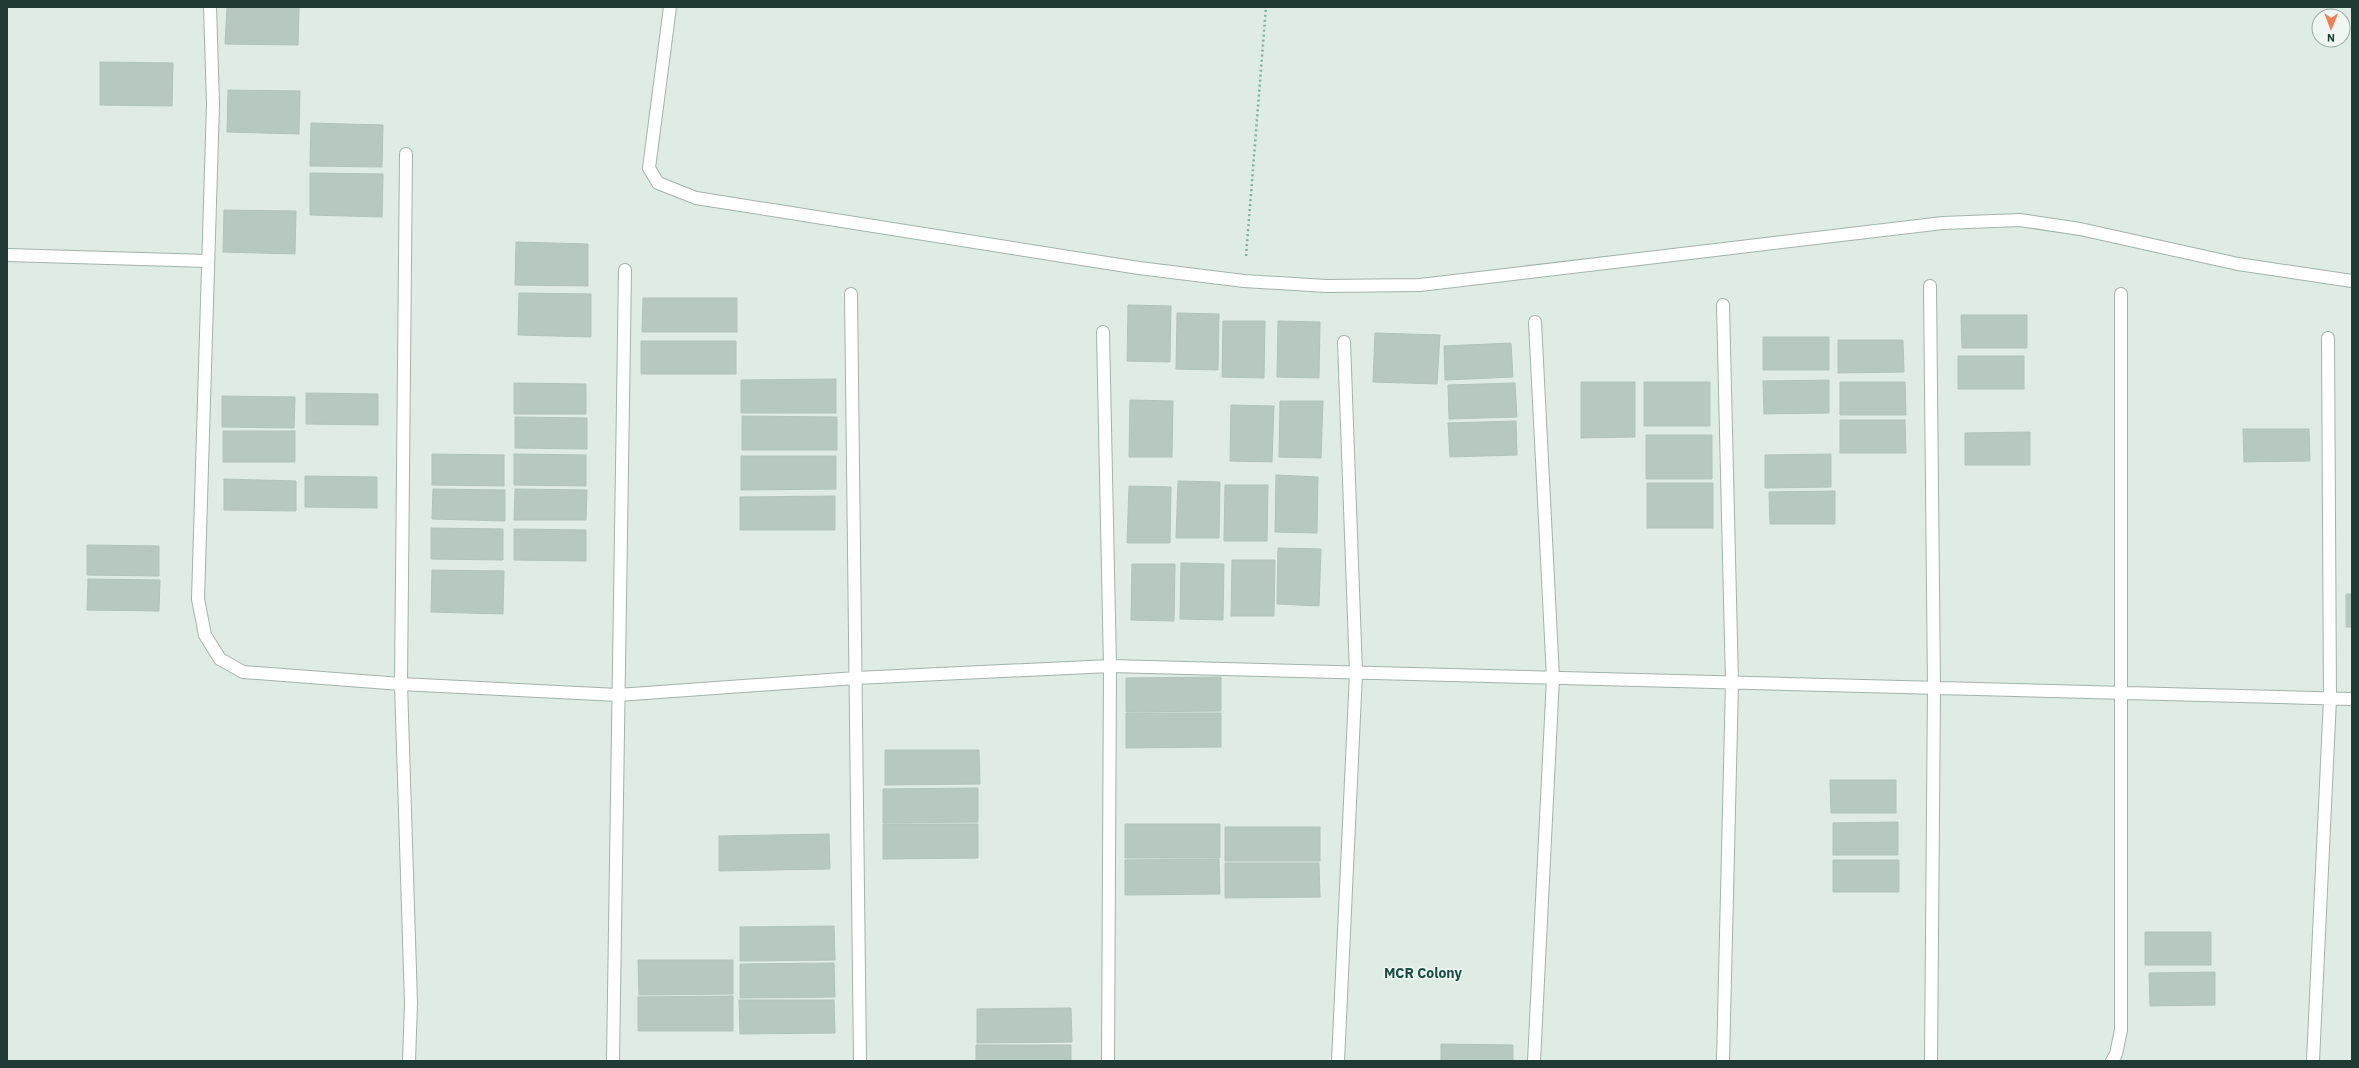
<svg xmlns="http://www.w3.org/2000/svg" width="2359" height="1068" viewBox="0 0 2359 1068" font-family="'IBM Plex Sans',sans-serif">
<rect width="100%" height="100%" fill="#dfebe5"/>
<path fill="#b7c8c1" stroke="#b1c4bc" d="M227,7H299L298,45L225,44Z
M100,62L173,63L172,106L100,105Z
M228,90L300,91L299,134L227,132Z
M311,123L383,125L382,167L310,166Z
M310,173L383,174L382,217L310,215Z
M224,210L296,211L295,254L223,252Z
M516,242L588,244V286L515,285Z
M519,293L591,294V337L518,335Z
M643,298H737V332H642Z
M1128,305L1171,306L1170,362L1127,361Z
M1177,313L1219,314L1218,370L1176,369Z
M1961,315H2027V348H1962Z
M1223,321H1265L1264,378L1222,377Z
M1278,321L1320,322L1319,378L1277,377Z
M1375,333L1440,335L1437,384L1373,382Z
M1763,337H1829V370H1763Z
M1838,340H1903L1904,372L1838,373Z
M641,341H736V374H641Z
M1511,343L1513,377L1445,380L1444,346Z
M1958,356H2024V389H1958Z
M836,379V413H741V380Z
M1829,380V413L1764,414L1763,381Z
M1581,382H1635V437L1581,438Z
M1644,382H1710V426H1644Z
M1840,382H1905L1906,415H1840Z
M514,383L586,384V414H514Z
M1515,383L1517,417L1449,419L1448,385Z
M306,393L378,394V425L306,424Z
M222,396L295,397L294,428L222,427Z
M1130,400L1173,401L1172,457H1129Z
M1280,401H1323L1321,458L1279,457Z
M1231,405L1274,406L1272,462L1230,461Z
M742,416L837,417V450H742Z
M515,417L587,418V449L515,448Z
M1840,420H1905L1906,453H1840Z
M1516,421L1517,455L1450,457L1448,423Z
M2243,429H2309L2310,461L2244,462Z
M223,431H295V462H223Z
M2030,432V465H1965V433Z
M1646,435H1712V479H1646Z
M432,454L504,455V486L432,485Z
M514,454L586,455V486L514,485Z
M1831,454V487L1765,488V455Z
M741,456H836V489L741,490Z
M1276,475L1318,477L1317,533L1275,532Z
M305,476L377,477V508L305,507Z
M224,479L296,481V511L224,510Z
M1178,481L1220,482L1219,538H1176Z
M1647,483H1713V528H1647Z
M1225,485H1268L1267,541H1224Z
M1129,486L1171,487L1170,543H1127Z
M433,489L505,490V521L432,519Z
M515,489L587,490L586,520H514Z
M1835,491V524H1770L1769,492Z
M835,496V530H740V497Z
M431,528L503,529V560L431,559Z
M514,529L586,530V561L514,560Z
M87,545L159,546V576L87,575Z
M1278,548L1321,549L1319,606L1277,604Z
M1232,560H1275L1274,616H1231Z
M1181,563L1224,564L1223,620L1180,619Z
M1132,564H1175L1174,621L1131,620Z
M432,570L504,571L503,614L431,612Z
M88,579L160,580L159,611L87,610Z
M2346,594H2352V627H2346Z
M1221,677V711L1126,712V678Z
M1126,713H1221V747L1126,748Z
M885,750H979L980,784L885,785Z
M1830,780H1896V813H1831Z
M978,788V822L883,823V789Z
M1898,822V855H1833V823Z
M883,824H978V858L883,859Z
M1125,824H1220V858H1125Z
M1225,827H1320V861H1225Z
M829,834L830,869L719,871V836Z
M1219,859L1220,894L1125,895V860Z
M1833,860H1899V892H1833Z
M1225,863H1319L1320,897L1225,898Z
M834,926L835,960L740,961V927Z
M2145,932H2211V965H2145Z
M638,960H733V994L639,995Z
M834,963L835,997L740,998V964Z
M2215,972V1005L2150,1006L2149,973Z
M733,996V1031H638V997Z
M739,1000H834L835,1033L740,1034Z
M1071,1008L1072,1042L977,1043V1009Z
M1441,1044L1513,1045V1061H1441Z
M976,1045H1071V1061H976Z"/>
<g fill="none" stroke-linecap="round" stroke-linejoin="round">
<defs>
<path id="service" d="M670,7L649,168L658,183L696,198L1139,268L1244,281L1326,286L1420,285L1943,223L2020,220L2080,229L2238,264L2352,281
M7,255L208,261"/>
<path id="minor" d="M210,7L213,104L198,599L205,635L220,659L243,672L401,684L618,695L856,678L1110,666L2352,699
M406,154L401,684L411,1003L409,1061
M1930,286L1934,688L1931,1061
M851,294L860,1061
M1103,332L1110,666L1108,1061
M613,1061L625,270
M1338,1061L1356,673L1344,342
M1534,1061L1553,678L1535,322
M1723,1061L1732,683L1723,305
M2112,1061L2116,1054L2121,1030V294
M2313,1061L2330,699L2328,338"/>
</defs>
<use href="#service" stroke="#a2b3ac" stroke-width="14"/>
<use href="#minor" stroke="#a2b3ac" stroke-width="14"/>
<path stroke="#7eb0a0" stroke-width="2.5" stroke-dasharray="2 3" stroke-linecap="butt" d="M1246,256L1266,7"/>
<use href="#service" stroke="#fff" stroke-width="12"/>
<use href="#minor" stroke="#fff" stroke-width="12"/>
</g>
<g text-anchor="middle" stroke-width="3" stroke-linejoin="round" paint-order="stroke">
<g font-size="14" font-weight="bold" fill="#1b4e42" stroke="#eff7f3">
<text x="1423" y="978">MCR Colony</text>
</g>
</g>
<rect width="2359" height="1068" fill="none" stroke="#1f3b34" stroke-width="16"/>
<g transform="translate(2331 28) rotate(181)"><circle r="19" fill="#eff7f3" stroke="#9caca7"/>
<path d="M0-3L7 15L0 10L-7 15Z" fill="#f77b50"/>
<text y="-6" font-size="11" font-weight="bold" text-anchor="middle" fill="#1f3b34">N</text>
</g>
</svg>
